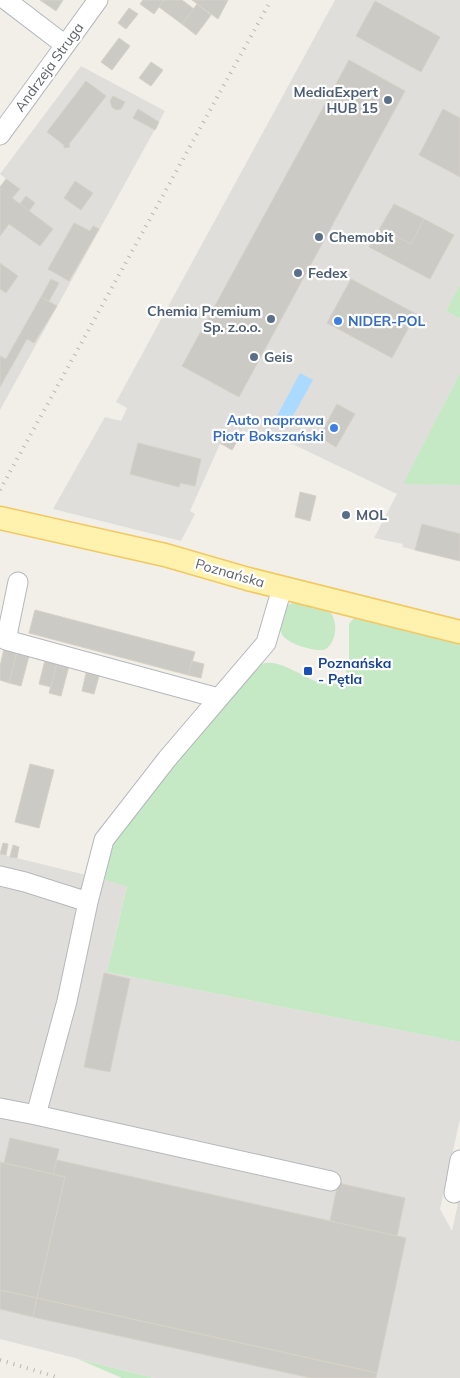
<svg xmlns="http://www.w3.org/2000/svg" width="460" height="1378" viewBox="0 0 460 1378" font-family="Mulish,sans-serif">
<rect width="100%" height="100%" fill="#f1efe8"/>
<path fill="#e0deda" d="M335,0H460V284L446,311L460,319V373L404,483L460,485V561L402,547L403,544L374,538L397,494L282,439L268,437H256L243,430L232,450L220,444L190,511L195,514L181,541L53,509L105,417L121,421L127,408L116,402Z
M81,66L165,111L0,410V187L6,179L0,174Z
M0,854L127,885L107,972L460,1042V1119L440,1209L452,1231L460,1194V1378H154L0,1339Z"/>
<path fill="#c5e8c5" d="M460,284V319L446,311Z
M460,373V485L403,484Z
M300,602L330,611C338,623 337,640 326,649C317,653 289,644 283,636C277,628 279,614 285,607C289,603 295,603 300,602Z
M354,618L460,644V1042L107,972L127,886L102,879L115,836L175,761L259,665C283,653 312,691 338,683L345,675L349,664V624Z
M78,1359L154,1378H122Z"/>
<path fill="#aadaff" d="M300,373L313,380L289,423L277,416Z"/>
<path fill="#cccac5" stroke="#d6d1c6" d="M40,0H63L56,11Z
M143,0H164L154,14L140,4Z
M164,0H182L194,9L182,24L159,7Z
M192,0H228L218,19Z
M375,1L440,37L421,72L356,36Z
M197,4L211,15L196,35L182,24Z
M129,8L138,14L126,29L118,23Z
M119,38L130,46L112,70L101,62Z
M349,60L405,91L239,397L182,366Z
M151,62L163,70L151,86L139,78Z
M86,81L106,96L69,144L70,147L64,148V145L47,132Z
M113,96L125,102L121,109L116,110L112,107L110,101Z
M138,109L159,122L155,130L133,118Z
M443,109L460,118V177L419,155Z
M6,179L20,189L12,198L53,229L40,246L9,224L0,236V187Z
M75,181L93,193L81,210L64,198Z
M26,196L35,203L29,211L20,204Z
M394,204L424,219L411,244L380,228Z
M424,219L454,235L430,279L369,247L380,228L411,244Z
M74,223L90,231L93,226L99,229L69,281L48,269Z
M0,263L18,276L6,293L0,289Z
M51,279L59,283L49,301L41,297Z
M351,279L416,314L392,358L327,323Z
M41,297L57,306L34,343L27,339L0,387V356L6,359Z
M337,404L355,414L336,447L319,437Z
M227,431L239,438L232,450L220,443Z
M138,443L201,459L195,486L180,483L179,487L130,474Z
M300,492L316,496L310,521L295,517Z
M422,524L460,534V561L415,550Z
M35,610L195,652L188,675L29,633Z
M4,649L17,652L9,683L0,680V666Z
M17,652L29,656L21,686L9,683Z
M45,660L57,663L51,687L39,684Z
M192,661L204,664L201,678L188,675Z
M57,663L69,666L61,696L49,693Z
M86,673L99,676L94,694L82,691Z
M30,764L54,770L39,828L15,822Z
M3,843L8,844L6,855L0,854Z
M13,845L19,847L17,858L10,857Z
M104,973L130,979L110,1072L84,1067Z
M10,1138L59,1149L53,1174L4,1163Z
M57,1160L406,1238L377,1373L37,1298L65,1177L53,1174Z
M0,1162L65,1177L37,1298L0,1290Z
M338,1183L405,1198L397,1236L330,1221Z
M0,1290L37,1298L33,1317L0,1309Z
M37,1298L377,1373L376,1378H311L33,1317Z"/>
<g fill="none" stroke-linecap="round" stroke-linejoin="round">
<defs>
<path id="minor" d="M6,0L65,45
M0,135L98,0
M18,582L6,640L218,698
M282,588L266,643L167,759L104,840L88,902L67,1001L36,1115L331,1181
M0,876L25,882L88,902
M0,1108L36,1115
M454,1193L460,1160"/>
<path id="major" d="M0,518L165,555L248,579L460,632"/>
</defs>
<use href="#minor" stroke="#b5b8bc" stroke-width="21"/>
<use href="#major" stroke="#f2c960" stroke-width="25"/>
<use href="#minor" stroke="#fff" stroke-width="19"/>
<use href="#major" stroke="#fff2af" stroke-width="22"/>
<path stroke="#b6b7b8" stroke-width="4" stroke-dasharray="1 6" stroke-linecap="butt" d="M0,490L271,0
M0,1360L60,1378"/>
</g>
<g fill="#5c6f8a" stroke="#fff" stroke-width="2">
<circle cx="388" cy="100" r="5"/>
<circle cx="319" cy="237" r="5"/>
<circle cx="298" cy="273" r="5"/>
<circle cx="271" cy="319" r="5"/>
<circle cx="254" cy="357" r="5"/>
<circle cx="346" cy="515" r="5"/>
</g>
<g fill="#3f7fe0" stroke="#fff" stroke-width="2">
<circle cx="338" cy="321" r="5"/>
<circle cx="334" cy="428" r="5"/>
</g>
<rect fill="#1a4fb4" stroke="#fff" stroke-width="2" x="303" y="666" width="10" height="10" rx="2.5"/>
<g text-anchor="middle" stroke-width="4.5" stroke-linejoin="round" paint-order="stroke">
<g font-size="14" fill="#5f6368" stroke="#fff">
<text transform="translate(49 67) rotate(-54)" y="5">Andrzeja Struga</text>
<text transform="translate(230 573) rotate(16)" y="5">Poznańska</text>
</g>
<g font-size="14" font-weight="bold" fill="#4e5e75" stroke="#fff" text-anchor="start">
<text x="378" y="97" text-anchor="end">MediaExpert<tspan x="378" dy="16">HUB 15</tspan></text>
<text x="329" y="242">Chemobit</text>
<text x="308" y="278">Fedex</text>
<text x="261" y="316" text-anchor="end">Chemia Premium<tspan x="261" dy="16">Sp. z.o.o.</tspan></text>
<text x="264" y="362">Geis</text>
<text x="356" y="520">MOL</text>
</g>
<g font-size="14" font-weight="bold" fill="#366cbe" stroke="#fff" text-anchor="start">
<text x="348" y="326">NIDER-POL</text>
<text x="324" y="425" text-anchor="end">Auto naprawa<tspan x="324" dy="16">Piotr Bokszański</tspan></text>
</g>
<g font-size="14" font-weight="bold" fill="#164399" stroke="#fff" text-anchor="start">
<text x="318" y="668">Poznańska<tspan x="318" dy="16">- Pętla</tspan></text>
</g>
</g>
</svg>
